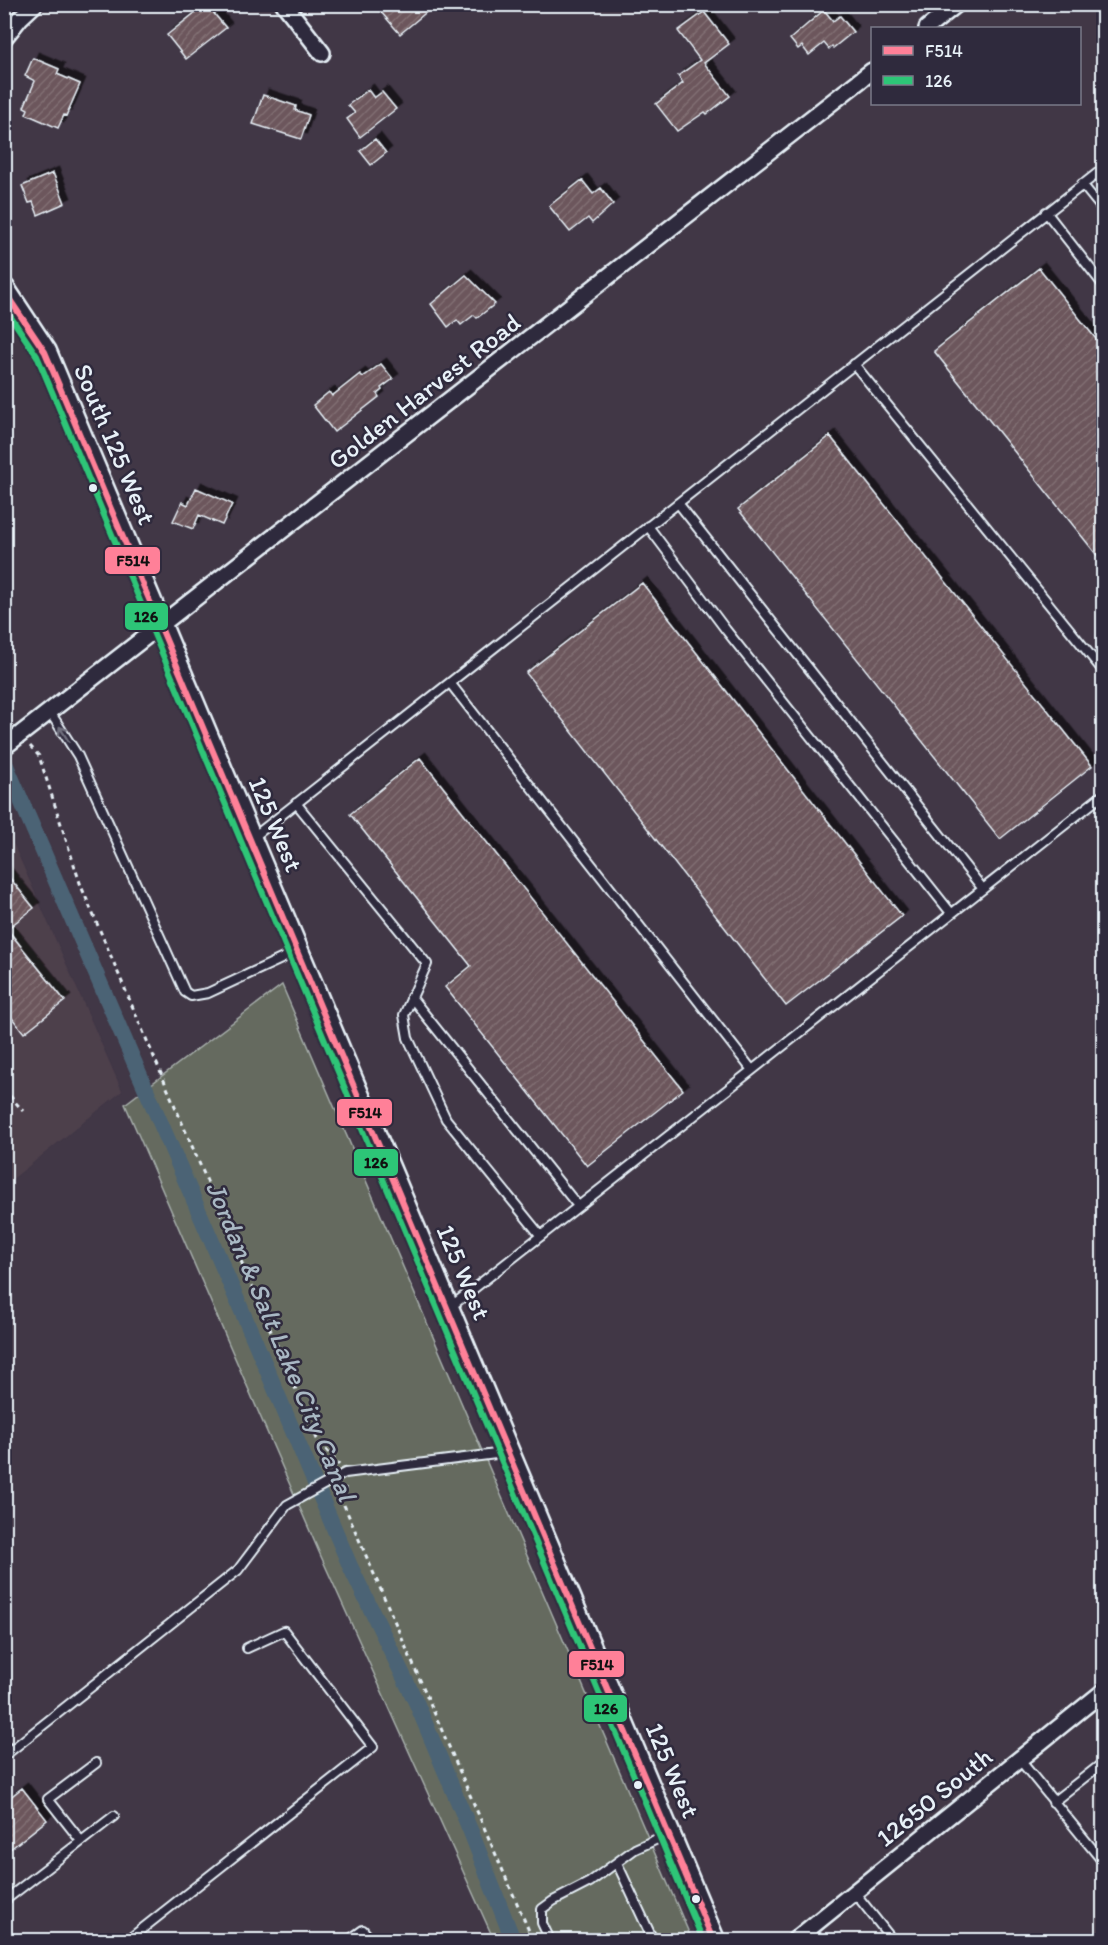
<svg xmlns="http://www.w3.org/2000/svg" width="1108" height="1945" viewBox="0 0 1108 1945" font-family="Itim,sans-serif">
<defs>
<pattern id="building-hatch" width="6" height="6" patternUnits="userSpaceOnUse" patternTransform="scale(1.5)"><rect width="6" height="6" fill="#6c565b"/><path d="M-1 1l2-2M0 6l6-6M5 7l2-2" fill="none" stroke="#816f73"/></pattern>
<filter id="shadow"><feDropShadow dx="5.5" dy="-5.5" stdDeviation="0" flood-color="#0009"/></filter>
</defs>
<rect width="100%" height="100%" fill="#413746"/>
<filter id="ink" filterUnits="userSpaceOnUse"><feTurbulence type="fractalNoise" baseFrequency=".0167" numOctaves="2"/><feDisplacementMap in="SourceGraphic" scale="12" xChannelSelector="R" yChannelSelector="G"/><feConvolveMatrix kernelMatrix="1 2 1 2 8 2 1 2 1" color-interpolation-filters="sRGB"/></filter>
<g filter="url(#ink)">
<path fill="#4e404c" d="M4,823L122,1091L5,1185H4Z"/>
<path fill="#656b5e" stroke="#a6aeab" stroke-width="1.5" d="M282,985L692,1940H494L319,1552L125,1104Z"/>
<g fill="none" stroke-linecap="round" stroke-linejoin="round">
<path stroke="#4b6375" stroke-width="16" d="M4,761L254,1339L350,1566L416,1702L471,1832L513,1940"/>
</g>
<path fill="url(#building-hatch)" stroke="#e8f1f8" stroke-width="1.5" filter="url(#shadow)" d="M206,4L226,28L186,59L167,35Z
M374,4H436L400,34Z
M824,10L833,21L840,16L853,32L833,48L832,46L829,49L824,43L809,55L802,46L798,49L790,39Z
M704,12L729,44L704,63L730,96L707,114L705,112L677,131L656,104L683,83L678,76L700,60L678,31Z
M33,58L59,69L57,74L80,84L66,116L64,115L58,128L26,114L28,109L24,107L35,81L25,76Z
M368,90L374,98L382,92L396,109L360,137L347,119L355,113L348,105Z
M263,95L296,106L295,110L309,115L301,139L253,124Z
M375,139L386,153L371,165L360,151Z
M53,173L65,203L38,215L33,202L29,203L22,186Z
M582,180L593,194L601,188L613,204L592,223L588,218L570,232L549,206Z
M1039,268L1104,349V564L934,351Z
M466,275L495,304L477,318L474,315L461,325L457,320L448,327L431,304Z
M381,364L393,379L381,388L382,390L377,394L379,397L334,432L313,405L329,392L332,396L360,374L363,377Z
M830,436L1092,766L1000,839L738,509Z
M196,488L232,504L222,525L199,515L193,529L173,521L182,502L188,505Z
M642,583L902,916L786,1006L526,673Z
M420,758L683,1090L587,1166L445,987L471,966L350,814Z
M4,871L34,908L7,929L65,1001L24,1033L4,1008Z
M22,1788L47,1820L4,1854V1802Z"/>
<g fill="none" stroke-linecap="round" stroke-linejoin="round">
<defs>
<path id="lane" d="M1082,184L1104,211
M1046,212L1104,286
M854,364L1104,672
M678,503L983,889
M648,526L726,630L951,913
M450,683L752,1070
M50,712L78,756L185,992L191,996L208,993L294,953
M296,803L427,964L404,1015L408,1038L446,1119L541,1236
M251,839L1104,168
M411,997L578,1206
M449,1308L1104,794
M4,1744L10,1751
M4,1756L238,1570L287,1505L345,1473L504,1453
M1019,1759L1104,1863
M1053,1802L1104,1762
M81,1841L48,1799L96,1763
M617,1863L653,1940
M855,1893L890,1937L886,1940
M4,1901L114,1816
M128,1940L373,1747L284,1631L247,1648
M349,1940L363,1930L371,1940
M550,1940L542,1923V1909L553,1901L590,1882L635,1849L666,1835"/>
<path id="street" d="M284,4L322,53
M927,28L957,4
M4,38L20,18L35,4
M4,747L872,71
M795,1940L1104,1691"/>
<path id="secondary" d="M4,290L45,352L713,1940"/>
</defs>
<use href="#lane" stroke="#e8f1f8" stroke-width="12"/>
<use href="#street" stroke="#e8f1f8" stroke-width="20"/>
<use href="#secondary" stroke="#e8f1f8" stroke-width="27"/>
<path stroke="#e8f1f8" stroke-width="3" stroke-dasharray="4.5 4.5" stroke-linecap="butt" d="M4,716L8,724
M30,746L39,756L81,886L317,1439L339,1465
M4,1089L23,1111
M345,1487L344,1505L533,1940"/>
<use href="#lane" stroke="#2f2a3d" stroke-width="8"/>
<use href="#street" stroke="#2f2a3d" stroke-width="15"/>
<use href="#secondary" stroke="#2f2a3d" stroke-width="22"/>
<defs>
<path id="bus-1" d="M4,291L45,352L713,1940"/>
<path id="bus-2" d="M4,307L37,356L703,1940"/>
</defs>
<use href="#bus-1" stroke="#2f2a3d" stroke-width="10"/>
<use href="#bus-2" stroke="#2f2a3d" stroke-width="10"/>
<use href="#bus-1" stroke="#ff8098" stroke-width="6"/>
<use href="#bus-2" stroke="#2dc577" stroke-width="6"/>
</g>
<defs><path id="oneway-shaft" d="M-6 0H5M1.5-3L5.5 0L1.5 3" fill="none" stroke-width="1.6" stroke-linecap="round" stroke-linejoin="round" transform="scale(1.5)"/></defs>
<use stroke="#70707e" href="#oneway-shaft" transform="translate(64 734) rotate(-122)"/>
</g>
<g fill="#e8f1f8" stroke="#2f2a3d" stroke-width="2">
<circle cx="93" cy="488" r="5"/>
<circle cx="638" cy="1785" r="5"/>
<circle cx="696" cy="1899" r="5"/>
</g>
<g text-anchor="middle" stroke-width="5" stroke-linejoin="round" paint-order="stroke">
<g font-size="26" fill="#e8f1f8" stroke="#2f2a3d">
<text transform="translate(424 391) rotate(-38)" y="9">Golden Harvest Road</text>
<text transform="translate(115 444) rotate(67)" y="9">South 125 West</text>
<text transform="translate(276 824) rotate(67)" y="9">125 West</text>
<text transform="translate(464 1272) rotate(67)" y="9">125 West</text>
<text transform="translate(673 1770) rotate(67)" y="9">125 West</text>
<text transform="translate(934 1797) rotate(-39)" y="9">12650 South</text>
</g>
<g font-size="27" font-style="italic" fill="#a9b8c4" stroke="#2f2a3d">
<text transform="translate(281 1341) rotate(67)" y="9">Jordan &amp; Salt Lake City Canal</text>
</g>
</g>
<g stroke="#2f2a3d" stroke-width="2">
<rect x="104" y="546" width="57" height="29" rx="6" fill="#ff8098"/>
<rect x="124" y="602" width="45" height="29" rx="6" fill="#2dc577"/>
<rect x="336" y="1098" width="57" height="29" rx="6" fill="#ff8098"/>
<rect x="353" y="1148" width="46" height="29" rx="6" fill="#2dc577"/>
<rect x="568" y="1650" width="57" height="28" rx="6" fill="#ff8098"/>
<rect x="583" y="1694" width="45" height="29" rx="6" fill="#2dc577"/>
</g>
<g font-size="16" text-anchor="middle" font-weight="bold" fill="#111">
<text x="133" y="566">F514</text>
<text x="146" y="622">126</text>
<text x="365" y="1118">F514</text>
<text x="376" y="1168">126</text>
<text x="597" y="1670">F514</text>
<text x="606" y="1714">126</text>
</g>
<rect width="1108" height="1945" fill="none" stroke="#2f2a3d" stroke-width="24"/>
<rect x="12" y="12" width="1084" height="1921" fill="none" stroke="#e8f1f8" stroke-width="2" filter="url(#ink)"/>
<rect x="871" y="27" width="210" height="78" fill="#2f2a3d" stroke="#797a88" stroke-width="1.5"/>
<rect x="883" y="46" width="30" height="9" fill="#ff8098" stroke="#797a88" stroke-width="1.5"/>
<text x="925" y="57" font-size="18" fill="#e8f1f8">F514</text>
<rect x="883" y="76" width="30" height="9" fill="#2dc577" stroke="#797a88" stroke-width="1.5"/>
<text x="925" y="87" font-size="18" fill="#e8f1f8">126</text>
</svg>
